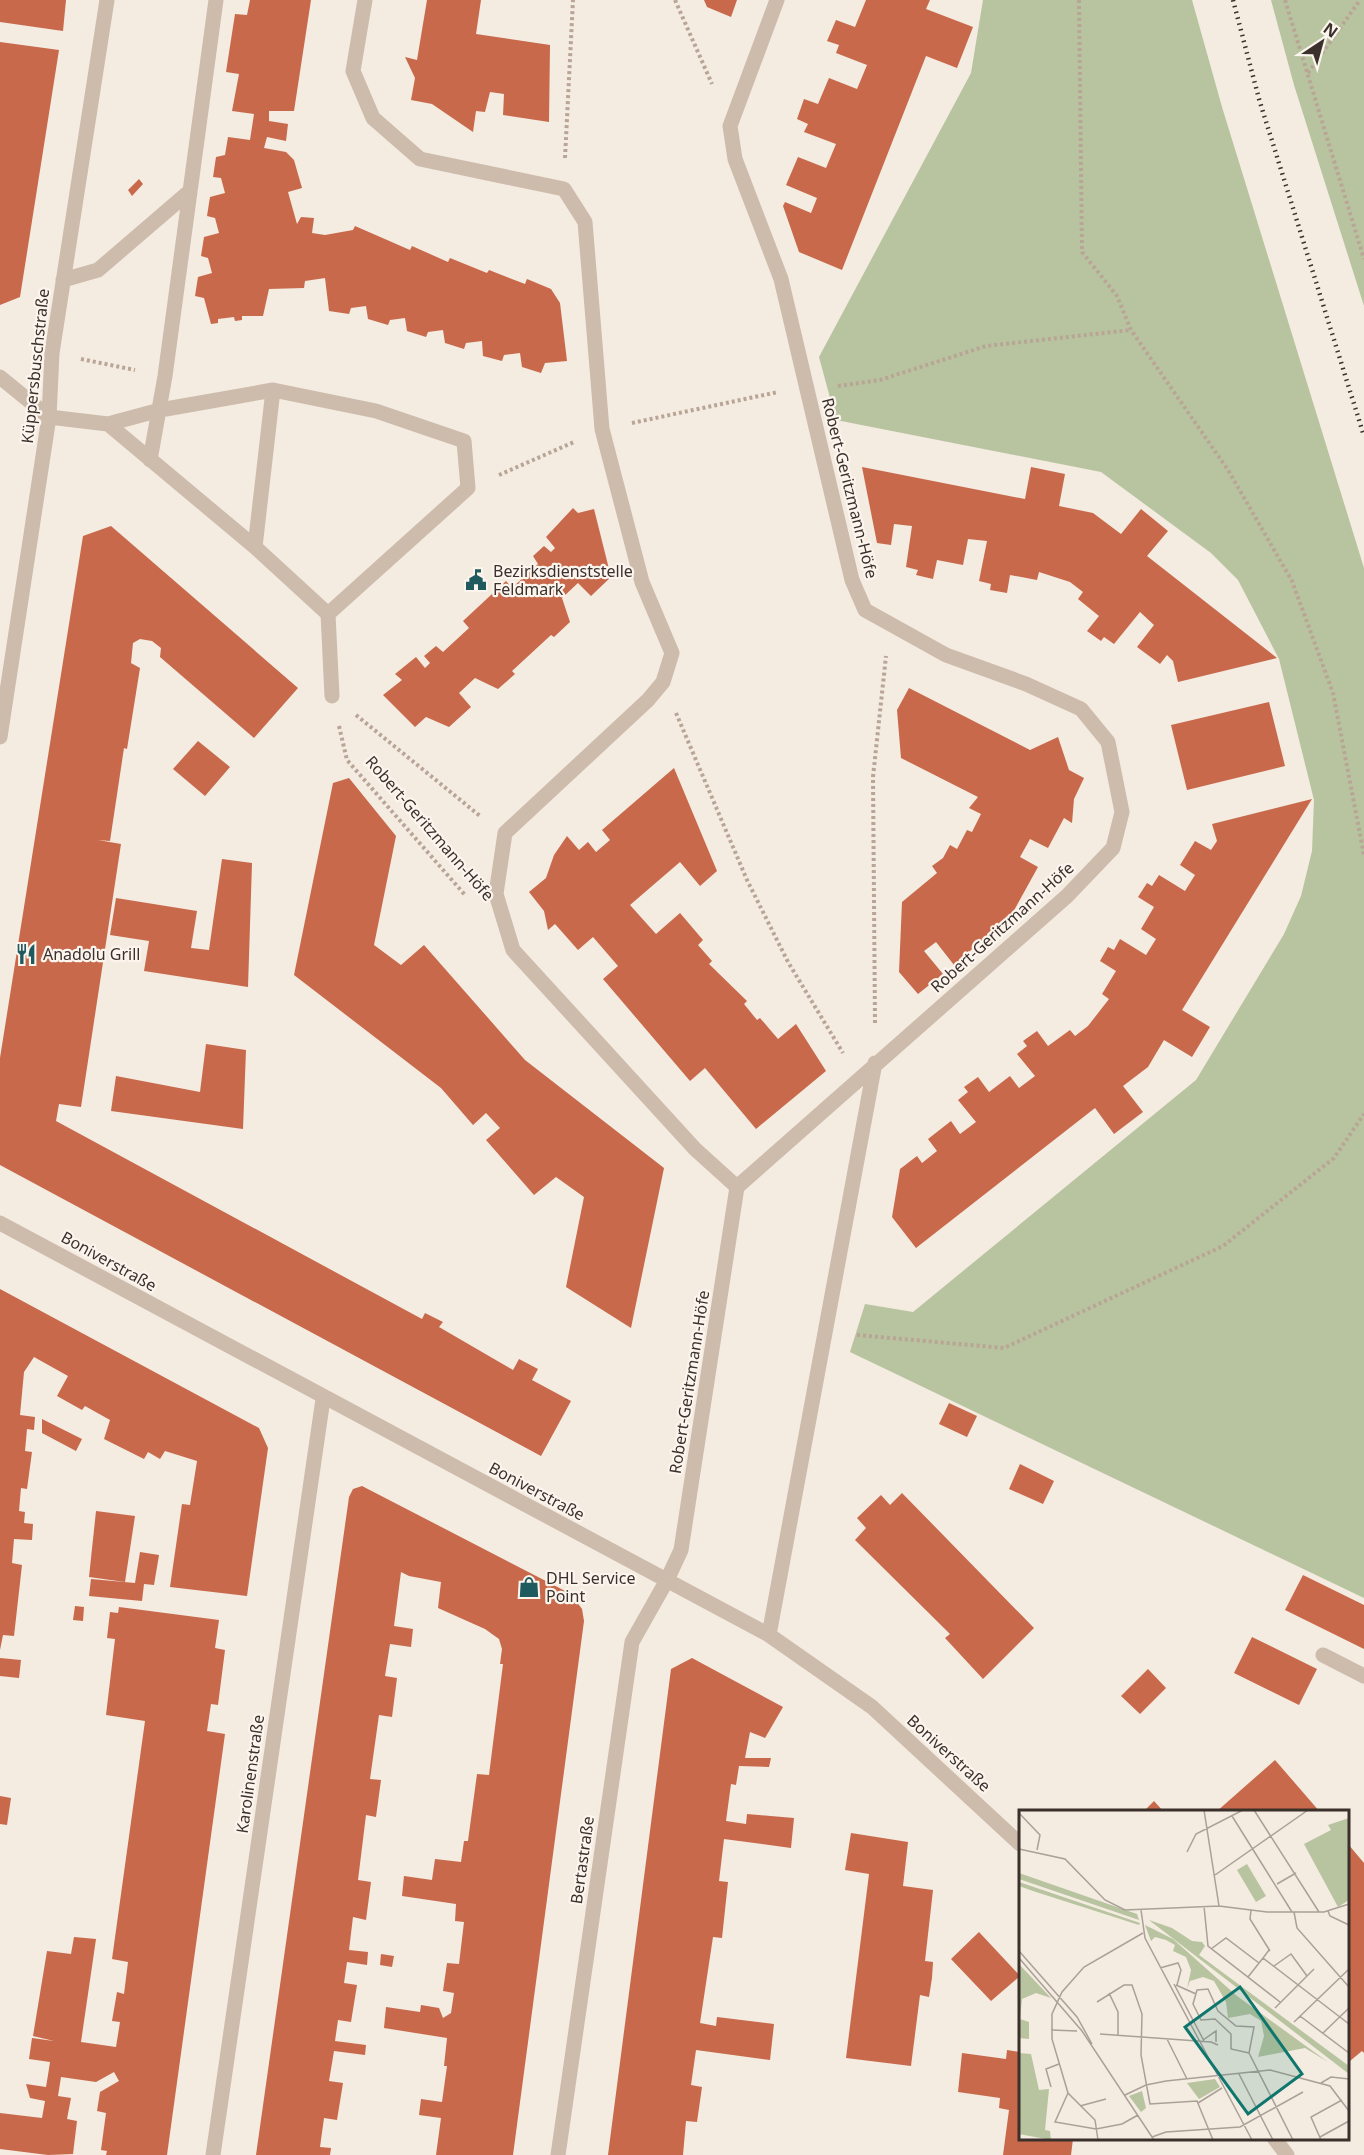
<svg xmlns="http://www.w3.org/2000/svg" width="1364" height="2155" viewBox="0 0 1364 2155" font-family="'Noto Sans',sans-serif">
<rect width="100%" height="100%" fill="#f4ebe1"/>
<path fill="#b8c4a0" d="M983,0H1192L1222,107L1364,568V1598L850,1352L865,1304L913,1312L1196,1080L1284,934L1301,896L1312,851L1314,800L1279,659L1238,580L1211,553L1101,472L836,420L819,357L971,73Z
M1271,0H1364V306L1294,85Z"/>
<path fill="#c8694b" d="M0,0H66L63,31L0,22Z
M250,0H311L294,111H269V121L288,124L286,141L267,137L264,148L286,152L294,160L302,188L288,192L297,224L301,217L314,218L312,233L325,235L353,230L355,226L410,250L412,246L448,262L450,258L487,273L489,270L525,284L527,279L551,289L560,303L567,361L545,363L541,373L522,367L520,353L504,355L502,361L483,356L482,341L466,343L464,349L445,343L443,330L428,332L426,337L407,331L405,318L390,320L388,325L368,319L366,306L351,308L349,314L329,311L325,278L305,281L304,288L269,289L263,316H242V320L235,321L234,317L218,319V323L211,324L204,298L195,296L198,277L212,273L208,258L201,256L204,237L219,233L215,218L207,216L210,197L225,193L221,178L213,177L216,157L225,155L228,137L250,140L254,114L232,111L239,74L226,72L235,14L247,15Z
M427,0H481L476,34L550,45L549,122L503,115L504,94L490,92L485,112L476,111L473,132L432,104L411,100L415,78L405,57L417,60Z
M704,0H737L731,17L707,7Z
M866,0H930L926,9L973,27L957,68L926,56L842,270L799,252L783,206L785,202L811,213L817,198L786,185L798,157L826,168L836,144L804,132L808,124L797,119L804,99L818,104L829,78L857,89L867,65L836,53L839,45L827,41L836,20L855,27Z
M0,42L59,50L20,297L0,305Z
M139,179L143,184L132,196L128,190Z
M862,467L1025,499L1031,467L1065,474L1059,506L1093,513L1121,534L1141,509L1168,531L1147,556L1277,658L1178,682L1173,661L1167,655L1160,664L1137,647L1154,625L1140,612L1114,644L1104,637L1101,641L1087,631L1099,616L1078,599L1083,592L1070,582L1039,572L1037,580L1010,575L1007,593L990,590L991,584L979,581L987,541L968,539L963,565L937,560L933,579L916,575L918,570L906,567L912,526L894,524L891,545L877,543Z
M573,508L578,513L594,509L611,577L591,596L578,583L562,598L570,622L554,637L551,635L512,671L515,674L498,689L475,678L459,693L471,707L449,727L426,717L415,727L383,695L402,680L395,674L416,657L425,668L430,663L424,656L436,646L443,652L469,628L463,621L506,581L512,588L538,564L533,556L544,546L551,552L555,548L546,537Z
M111,526L298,688L254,738L160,657L161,648L152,641L140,639L133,643L131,663L140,668L127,749L124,748L110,841L98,840L121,844L81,1107L59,1104L56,1121L422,1319L425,1313L443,1322L439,1327L513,1370L519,1359L538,1369L532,1380L571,1401L541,1456L0,1165V1058L83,536Z
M909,688L1030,750L1058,737L1069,770L1084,778L1074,799L1072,823L1064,818L1048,848L1030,839L1020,857L1038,867L1012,914L954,965L936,942L924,951L943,974L918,994L899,972L902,902L937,873L932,866L943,858L950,845L957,849L967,830L972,832L981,814L969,808L978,797L901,758L897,710Z
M1269,702L1285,766L1187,790L1171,725Z
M198,741L230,767L205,796L173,769Z
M674,768L717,871L700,886L680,862L630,905L656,934L680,913L703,940L698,945L712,961L709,964L747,1001L744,1004L757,1020L760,1018L778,1039L796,1024L826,1071L756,1129L705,1068L690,1081L603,979L618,966L593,937L578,950L555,924L548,930L544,911L529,892L546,878L554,855L567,836L579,850L588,842L596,852L610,840L602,830Z
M349,778L396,836L374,945L401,965L424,945L525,1060L664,1168L631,1328L566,1287L584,1197L556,1177L534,1195L486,1140L500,1128L486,1113L473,1125L441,1088L294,975L333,783Z
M1312,799L1182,1010L1210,1027L1192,1057L1164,1040L1148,1067L1123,1086L1143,1112L1114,1134L1095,1108L916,1248L892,1217L900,1169L917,1156L922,1163L937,1151L928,1139L951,1121L960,1134L976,1122L958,1100L968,1092L964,1087L978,1077L989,1092L1010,1076L1019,1088L1035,1076L1017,1054L1027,1046L1023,1041L1037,1031L1048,1046L1070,1030L1075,1036L1088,1026L1109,999L1102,994L1116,971L1100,961L1108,947L1114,950L1120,939L1146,955L1156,939L1141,929L1154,907L1138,897L1147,883L1152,886L1159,875L1185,891L1195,875L1180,865L1195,841L1211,850L1217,841L1212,824Z
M222,859L252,863L248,987L144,971L149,941L110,935L116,898L197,911L191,948L209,950Z
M206,1044L246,1050L243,1129L111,1111L116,1076L200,1092Z
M0,1289L259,1428L268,1448L247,1596L170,1587L182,1504L190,1505L197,1461L165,1451L160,1459L148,1452L144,1459L104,1439L110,1420L85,1406L82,1410L57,1396L68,1376L34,1357L24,1372L20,1415L35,1417L34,1430L27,1429L25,1451L32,1452L27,1489L21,1488L19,1511L25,1512L24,1523L33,1524L32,1540L14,1539L12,1563L22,1565L14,1636L3,1635L0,1650Z
M949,1403L977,1416L967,1437L939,1424Z
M42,1419L82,1439L76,1451L42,1433Z
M1020,1464L1054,1481L1043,1504L1009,1489Z
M362,1486L571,1594L582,1609L584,1621L513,2155H436L441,2118L419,2115L421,2099L442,2102L447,2066H444L447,2038L384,2028L386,2007L420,2012L421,2005L439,2008L443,2018L451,2013L454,1993L443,1991L447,1963L459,1964L464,1922L455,1921L456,1904L402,1896L404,1876L432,1880L435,1859L461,1862L464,1841H468L477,1774L489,1775L503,1664H500L502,1649L499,1639L485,1629L438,1608L441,1582L409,1576L401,1572L394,1626L413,1629L411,1647L390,1644L385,1676L397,1678L392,1717L379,1715L370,1779L381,1780L376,1817L366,1815L358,1880L371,1882L366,1920L353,1917L349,1950L368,1952L367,1965L347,1962L344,1983L357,1985L351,2022L338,2020L335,2041L366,2045L365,2055L334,2051L329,2081L343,2083L337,2120L324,2118L320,2147L331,2148L330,2155H256L349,1497L353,1489Z
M902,1493L1034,1628L983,1679L945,1638L950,1634L855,1540L866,1528L857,1518L881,1495L890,1505Z
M96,1511L135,1516L125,1582L89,1577Z
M140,1552L159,1555L154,1585L144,1584L142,1601L89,1596L91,1579L135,1583Z
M1303,1575L1364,1605V1649L1285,1610Z
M75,1606L84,1607L83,1621L73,1620Z
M119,1607L219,1620L215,1648L225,1650L218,1705L211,1704L207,1731L225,1734L167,2155H106L107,2151L101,2150L106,2113L97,2111L100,2092L119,2081L114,2072L96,2082L61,2077L58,2096L71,2098L67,2119L77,2121L73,2154L48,2155L0,2149V2113L42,2118L45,2101L30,2098L26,2084L46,2087L48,2075L50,2062L29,2059L32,2038L54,2041L33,2036L47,1951L71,1954L74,1937L96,1939L81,2042L116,2047L120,2022L112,2021L117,1992L124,1994L128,1962L112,1959L145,1721L106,1715L115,1639L107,1638L110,1612L118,1613Z
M1252,1637L1317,1669L1299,1705L1234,1673Z
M0,1658L21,1660L19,1678L0,1676Z
M692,1658L783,1707L765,1738L750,1732L745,1758H771L769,1767L739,1766L736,1785L731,1784L726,1821L746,1824L747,1814L794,1818L791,1848L724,1839L719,1881L728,1882L722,1938L713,1937L700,2023L716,2026L717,2017L774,2024L770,2060L696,2050L691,2085L702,2087L697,2122L686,2121L683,2155H608L671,1669Z
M1148,1669L1166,1688L1140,1714L1121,1696Z
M1275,1760L1320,1812H1216Z
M0,1796L11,1798L7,1825L0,1824Z
M1154,1801L1164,1812H1143Z
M851,1833L908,1842L903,1886L933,1890L925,1961L933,1962L932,1978L929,1997L920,1995L911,2066L846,2058L869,1874L845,1870Z
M1348,1844L1364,1863V2053L1362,2051L1350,2061L1348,2060Z
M979,1932L1020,1976L991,2001L951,1959Z
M381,1954L394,1956L392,1967L380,1965Z
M1007,2050L1020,2052V2139H1073L1071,2155H1003L1009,2110L999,2108L1000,2098L958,2092L962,2053L1006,2059Z"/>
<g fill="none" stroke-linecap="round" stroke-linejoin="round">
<path stroke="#b9a596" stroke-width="4" stroke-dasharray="3 3" stroke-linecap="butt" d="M675,0L712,84
M1079,0L1082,252L1117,296L1131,330L1228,470L1292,581L1333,693L1364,855
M1285,0L1364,259
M1308,73L1360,0
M565,158L573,0
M81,359L135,370
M838,386L880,380L986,346L1131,330
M632,423L778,392
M499,475L574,442
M676,713L747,880L788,962L843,1053
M356,715L480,816
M339,726L347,760L465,895
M875,1023L873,777L886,656
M857,1335L1004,1348L1223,1246L1334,1158L1364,1114"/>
<path stroke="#cdbbac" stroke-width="15" d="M365,0L353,71L373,118L420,159L564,189L585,222L602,429L642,582L672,653L663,682L648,700L505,833L496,894L513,950L695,1149L737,1187
M63,280L98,270L190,191
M0,377L49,417L108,424L255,547L328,614L332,696
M108,424L160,410L273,390L376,411L464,441L468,488L328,614
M150,460L165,376L216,0
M255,547L273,390
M0,737L49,417L52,353L107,0
M0,1223L769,1635L872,1707L1020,1844
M769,1635L875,1063
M1323,1655L1364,1676
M1274,2138L1287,2155
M213,2155L323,1399
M558,2155L632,1642L667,1580L681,1550L737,1187L1067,896L1113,848L1122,812L1108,742L1081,709L1026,684L946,655L865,610L852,580L781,279L735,159L730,126L777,0"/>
<path stroke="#3b302b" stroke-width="4.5" stroke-dasharray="1.5 4.5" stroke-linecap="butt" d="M1233,0L1259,99L1364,436"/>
</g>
<defs>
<symbol id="civic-bare" viewBox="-9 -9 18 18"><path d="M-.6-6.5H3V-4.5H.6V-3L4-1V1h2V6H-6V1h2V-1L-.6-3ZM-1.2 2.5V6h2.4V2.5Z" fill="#1f5a5e" stroke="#fbf5ee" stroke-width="2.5" paint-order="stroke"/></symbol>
<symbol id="restaurant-bare" viewBox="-9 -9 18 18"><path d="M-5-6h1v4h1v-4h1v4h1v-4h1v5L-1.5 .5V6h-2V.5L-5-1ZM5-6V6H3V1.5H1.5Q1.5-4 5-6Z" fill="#1f5a5e" stroke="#fbf5ee" stroke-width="2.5" paint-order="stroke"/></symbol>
<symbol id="shop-bare" viewBox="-9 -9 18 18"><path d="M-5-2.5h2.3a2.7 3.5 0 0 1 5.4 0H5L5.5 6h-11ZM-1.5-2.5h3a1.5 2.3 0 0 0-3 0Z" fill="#1f5a5e" stroke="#fbf5ee" stroke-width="2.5" paint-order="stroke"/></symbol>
</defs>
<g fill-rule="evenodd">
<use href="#civic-bare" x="461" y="565" width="30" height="30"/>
<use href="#restaurant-bare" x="11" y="939" width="30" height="30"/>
<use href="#shop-bare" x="514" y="1572" width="30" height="30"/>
</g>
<g text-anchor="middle" stroke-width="4.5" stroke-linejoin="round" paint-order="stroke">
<g font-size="16" fill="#3b302b" stroke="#fbf5ee">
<text transform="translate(35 366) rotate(-84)" y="6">Küppersbuschstraße</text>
<text transform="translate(850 488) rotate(76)" y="6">Robert-Geritzmann-Höfe</text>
<text transform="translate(430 828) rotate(49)" y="6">Robert-Geritzmann-Höfe</text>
<text transform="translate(1002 927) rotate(-42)" y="6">Robert-Geritzmann-Höfe</text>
<text transform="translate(109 1261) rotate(29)" y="6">Boniverstraße</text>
<text transform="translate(689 1382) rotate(-81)" y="6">Robert-Geritzmann-Höfe</text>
<text transform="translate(537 1491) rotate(28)" y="6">Boniverstraße</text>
<text transform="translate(949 1753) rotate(42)" y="6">Boniverstraße</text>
<text transform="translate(250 1774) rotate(-82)" y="6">Karolinenstraße</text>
<text transform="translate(582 1860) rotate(-82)" y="6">Bertastraße</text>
</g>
<g font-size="16" fill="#3b302b" stroke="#fbf5ee" text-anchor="start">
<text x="493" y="577">Bezirksdienststelle<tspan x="493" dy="18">Feldmark</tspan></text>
<text x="43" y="960">Anadolu Grill</text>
<text x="546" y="1584">DHL Service<tspan x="546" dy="18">Point</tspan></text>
</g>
</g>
<g transform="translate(1019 1810)">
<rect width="330" height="330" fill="#f4ebe1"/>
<path d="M330,8V90L319,97L285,34L312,20L309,15ZM228,54L247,86L237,92L218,60ZM0,63L118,104L120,110L0,69ZM0,72L121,113L120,115L14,81L0,76ZM130,110L153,118L173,131L183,132L186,136L180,145L172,139L330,256V264ZM126,115L154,129L218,186L309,252L286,238L239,247L245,226L242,211L231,204L209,208L207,192L195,171L184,167L171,171L168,179L172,160L167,147L154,141L156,135L147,130L136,127L132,131ZM0,154L32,188L17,183L3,189L1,209L10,212V229L0,228ZM0,243L12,244L20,280L30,279L26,320L31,321L32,330L0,324ZM196,269L201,277L180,289L168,273ZM123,281L127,298L122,302L110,286Z" fill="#b8c4a0"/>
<path fill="none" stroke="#aaa098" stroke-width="1.5" d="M185,0L200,96M235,0L300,102M0,3L21,25L18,40M213,6L273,102M0,39L46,49L86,90L106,100L200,96L248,102H305L330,94M168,42L177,24L224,0M196,65L289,0M258,74L277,63M185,96L189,136L261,192M122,100L126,128L233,330M232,100L231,109L251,141M309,101L311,106L330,115M275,102L278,118L330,177M192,139L207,128L240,153M250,140L244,148L330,214M0,141L58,207L73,234M0,148L63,221L135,330M255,156L272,144L288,166M141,158L159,153L162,160L158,175M229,167L244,148M155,174L185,231M157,175L177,184M90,183L99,202V225M78,192L105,175H113L123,204L122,245L131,294L178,291L194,330M256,198L295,159M281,206L330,243M275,212L330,159M32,220L58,221M304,223L330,198M81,224L192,232L199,235M148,229L168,269M184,230L197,221V232M230,243L212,239V224L196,209L182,210L174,194L178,180L189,179L199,201L217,216L235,217L230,243L274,330M220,264L254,330M302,273L312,267L330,269M32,277L27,259L40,254M49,283L36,312L77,319L103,314L119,305M106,285L127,275L147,271L251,260L311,276L330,301M179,293L203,278M61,296L87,289M133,327L147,322L221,317L284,282M301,327L330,311M79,330L76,310L49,283L33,229V204L43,182L65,157L124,123M302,330L292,307L323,290"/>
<path fill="#0f766e" fill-opacity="0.15" stroke="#0f766e" stroke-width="3" d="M221,177L283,264L229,304L166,217Z"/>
<rect width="330" height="330" fill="none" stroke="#3b302b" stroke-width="3"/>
</g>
<g transform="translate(1322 42) rotate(36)" stroke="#fbf5ee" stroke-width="4.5" paint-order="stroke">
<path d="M0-4.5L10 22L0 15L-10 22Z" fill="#3b302b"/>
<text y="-9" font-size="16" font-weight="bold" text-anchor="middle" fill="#3b302b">N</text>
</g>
</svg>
